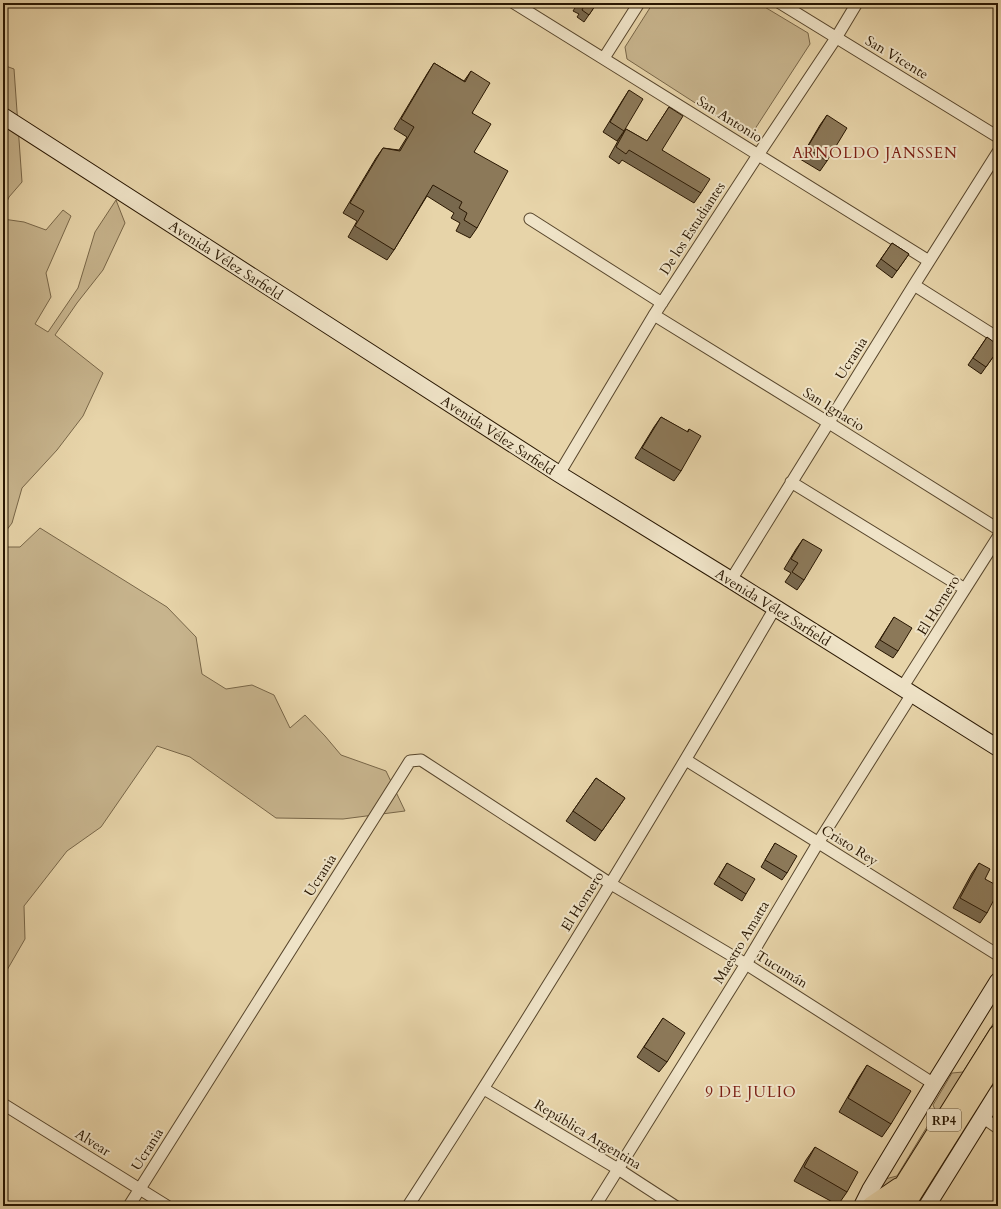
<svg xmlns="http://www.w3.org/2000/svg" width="1001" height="1209" viewBox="0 0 1001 1209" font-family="Cardo,serif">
<rect width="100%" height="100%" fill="#e7d4a9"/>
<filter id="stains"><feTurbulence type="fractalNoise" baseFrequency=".005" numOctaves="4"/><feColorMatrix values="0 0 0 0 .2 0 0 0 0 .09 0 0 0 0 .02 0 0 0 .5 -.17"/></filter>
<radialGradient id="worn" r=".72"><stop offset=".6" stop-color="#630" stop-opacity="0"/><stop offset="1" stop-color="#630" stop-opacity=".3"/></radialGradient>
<path fill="#c7b48d" stroke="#786648" d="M653,3H758L808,33L810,44L753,132L745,135L627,59L625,47Z
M3,65L14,69L22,182L9,197L3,211Z
M116,200L125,223L103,270L77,303L55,335L103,373L83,416L57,450L22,488L12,523L3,535V219L24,222L46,230L63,210L71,216L46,273L51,297L35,324L48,332L78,288L95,232Z
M40,528L167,607L196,637L202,674L226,689L252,685L274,695L290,728L305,715L325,736L341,755L386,771L405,811L343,819L276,818L190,757L157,746L101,827L67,851L24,906L25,939L3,977V547H20Z
M998,1016V1024L901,1180L881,1193L878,1190L885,1179L897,1176L936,1112L933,1105L952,1073L963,1072Z
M998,1068V1084L922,1206H912Z"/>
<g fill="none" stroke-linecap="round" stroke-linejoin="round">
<defs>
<path id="street" d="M514,3L929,261
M780,3L998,137
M604,58L639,3
M530,219L662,303
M914,285L998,338
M654,315L829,423L998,529
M559,474L654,315L758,155L836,38L857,3
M791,482L965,589
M731,580L914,285L998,152
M902,688L998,537
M686,760L998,955
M484,1089L618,1169L675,1206
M3,1104L167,1206
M982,1117L998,1128
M129,1206L410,761L421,760L611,884L746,964L934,1084
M408,1206C535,1010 657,810 775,608
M595,1206L746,964L818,843L912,694"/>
<path id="secondary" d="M3,116L559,474L731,580L998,748
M862,1206L870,1190L934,1084L998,981
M927,1206L998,1092"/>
<path id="primary" d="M871,1206L899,1187
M890,1206L998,1034
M905,1206L998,1058"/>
</defs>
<use href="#street" stroke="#58462c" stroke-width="13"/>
<use href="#secondary" stroke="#291702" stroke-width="18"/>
<use href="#primary" stroke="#291702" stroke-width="20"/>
<use href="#street" stroke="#efe3c7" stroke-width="11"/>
<use href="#secondary" stroke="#efe3c7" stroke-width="16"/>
<use href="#primary" stroke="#e7d4a9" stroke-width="18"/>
</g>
<path fill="#78684d" stroke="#291702" d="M578,3H597L584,22L577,17L579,14L573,11Z
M434,63L464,81L471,71L477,228L470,238L456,231L460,223L451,218L454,213L427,196L394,250L387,260L348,237L357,221L343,213L376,158L383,148L399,150L407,137L394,129L427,74Z
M629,90L624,131L617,141L603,132L622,101Z
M669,107L662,150L701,193L694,203L622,160L619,164L609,157L619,139L626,129L647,141Z
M827,115V161L820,171L800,159L820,125Z
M892,243L909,254L892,278L876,266Z
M987,337L998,350L981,374L968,365Z
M661,417L687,432L689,429L681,471L674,481L635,458L654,427Z
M803,539L804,580L797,590L785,582L791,573L784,569L796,549Z
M894,617L898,651L893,658L875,647Z
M596,778L625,798L595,841L566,821Z
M775,843L787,873L782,880L761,867Z
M727,863L746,894L742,901L714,884Z
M979,863L985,879L987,913L980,923L953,908L972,873Z
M663,1018L667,1062L659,1072L637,1057Z
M867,1065L891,1124L882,1137L839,1112L858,1079Z
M815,1147L847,1192L838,1205L794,1181L806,1160Z"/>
<path fill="#8c7959" stroke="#291702" d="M578,3H597L589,15L582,10L583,8L578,4Z
M434,63L465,82L471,71L490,83L472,113L491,124L474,152L508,171L477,228L464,220L467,213L459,208L462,202L433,185L394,250L355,226L364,211L350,203L383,148L400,151L414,127L401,119Z
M629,90L643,99L624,131L610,122Z
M669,107L683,116L662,150L710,179L701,193L629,150L626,154L616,147L626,129L647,141Z
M827,115L847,128L827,161L807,148Z
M892,243L909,254L897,271L881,259Z
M987,337L998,345V350L986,367L973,358Z
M661,417L688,432L689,429L701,436L681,471L642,448Z
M803,539L822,550L804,580L792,572L798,563L791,559Z
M894,617L912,628L898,651L880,640Z
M596,778L625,798L602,831L573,811Z
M775,843L797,856L787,873L765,860Z
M727,863L755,879L746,894L719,877Z
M979,863L990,869L985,879L998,886V892L987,913L960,898Z
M663,1018L685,1033L667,1062L644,1047Z
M867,1065L911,1091L891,1124L848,1098Z
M815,1147L858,1172L847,1192L804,1167Z"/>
<g text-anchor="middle" stroke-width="4" stroke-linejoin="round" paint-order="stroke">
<rect fill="#efe3c7" stroke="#64543d" stroke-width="1" x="927" y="1109" width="34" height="22" rx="3"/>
<g font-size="13" font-weight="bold" fill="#291702">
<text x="944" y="1125">RP4</text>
</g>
<g font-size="14" fill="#291702" stroke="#efe3c7">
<text transform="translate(897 57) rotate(31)" y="5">San Vicente</text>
<text transform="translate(730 119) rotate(32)" y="5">San Antonio</text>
<text transform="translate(692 228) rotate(-57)" y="5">De los Estudiantes</text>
<text transform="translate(226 260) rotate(33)" y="5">Avenida Vélez Sarfield</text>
<text transform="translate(851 358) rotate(-58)" y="5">Ucrania</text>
<text transform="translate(834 409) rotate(32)" y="5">San Ignacio</text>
<text transform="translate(498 435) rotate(33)" y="5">Avenida Vélez Sarfield</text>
<text transform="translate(938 605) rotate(-58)" y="5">El Hornero</text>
<text transform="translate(773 607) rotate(32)" y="5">Avenida Vélez Sarfield</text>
<text transform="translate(850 845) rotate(32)" y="5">Cristo Rey</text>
<text transform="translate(320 875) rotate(-58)" y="5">Ucrania</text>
<text transform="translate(582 901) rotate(-58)" y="5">El Hornero</text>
<text transform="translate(741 942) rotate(-59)" y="5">Maestro Amatta</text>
<text transform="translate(782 969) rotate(32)" y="5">Tucumán</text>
<text transform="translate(588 1134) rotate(31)" y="5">República Argentina</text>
<text transform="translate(93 1142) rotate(32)" y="5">Alvear</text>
<text transform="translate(147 1149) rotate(-58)" y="5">Ucrania</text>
</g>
<g font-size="15" letter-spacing="1" fill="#7a1f14" stroke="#efe3c7">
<text x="875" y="158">ARNOLDO JANSSEN</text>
<text x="751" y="1097">9 DE JULIO</text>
</g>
</g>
<rect width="1001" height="1209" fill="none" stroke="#e7d4a9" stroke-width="16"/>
<rect x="4" y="4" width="993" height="1201" fill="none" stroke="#291702" stroke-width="2"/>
<rect x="8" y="8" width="985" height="1193" fill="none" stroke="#291702"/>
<rect width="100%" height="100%" filter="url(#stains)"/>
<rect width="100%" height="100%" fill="url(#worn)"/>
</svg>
